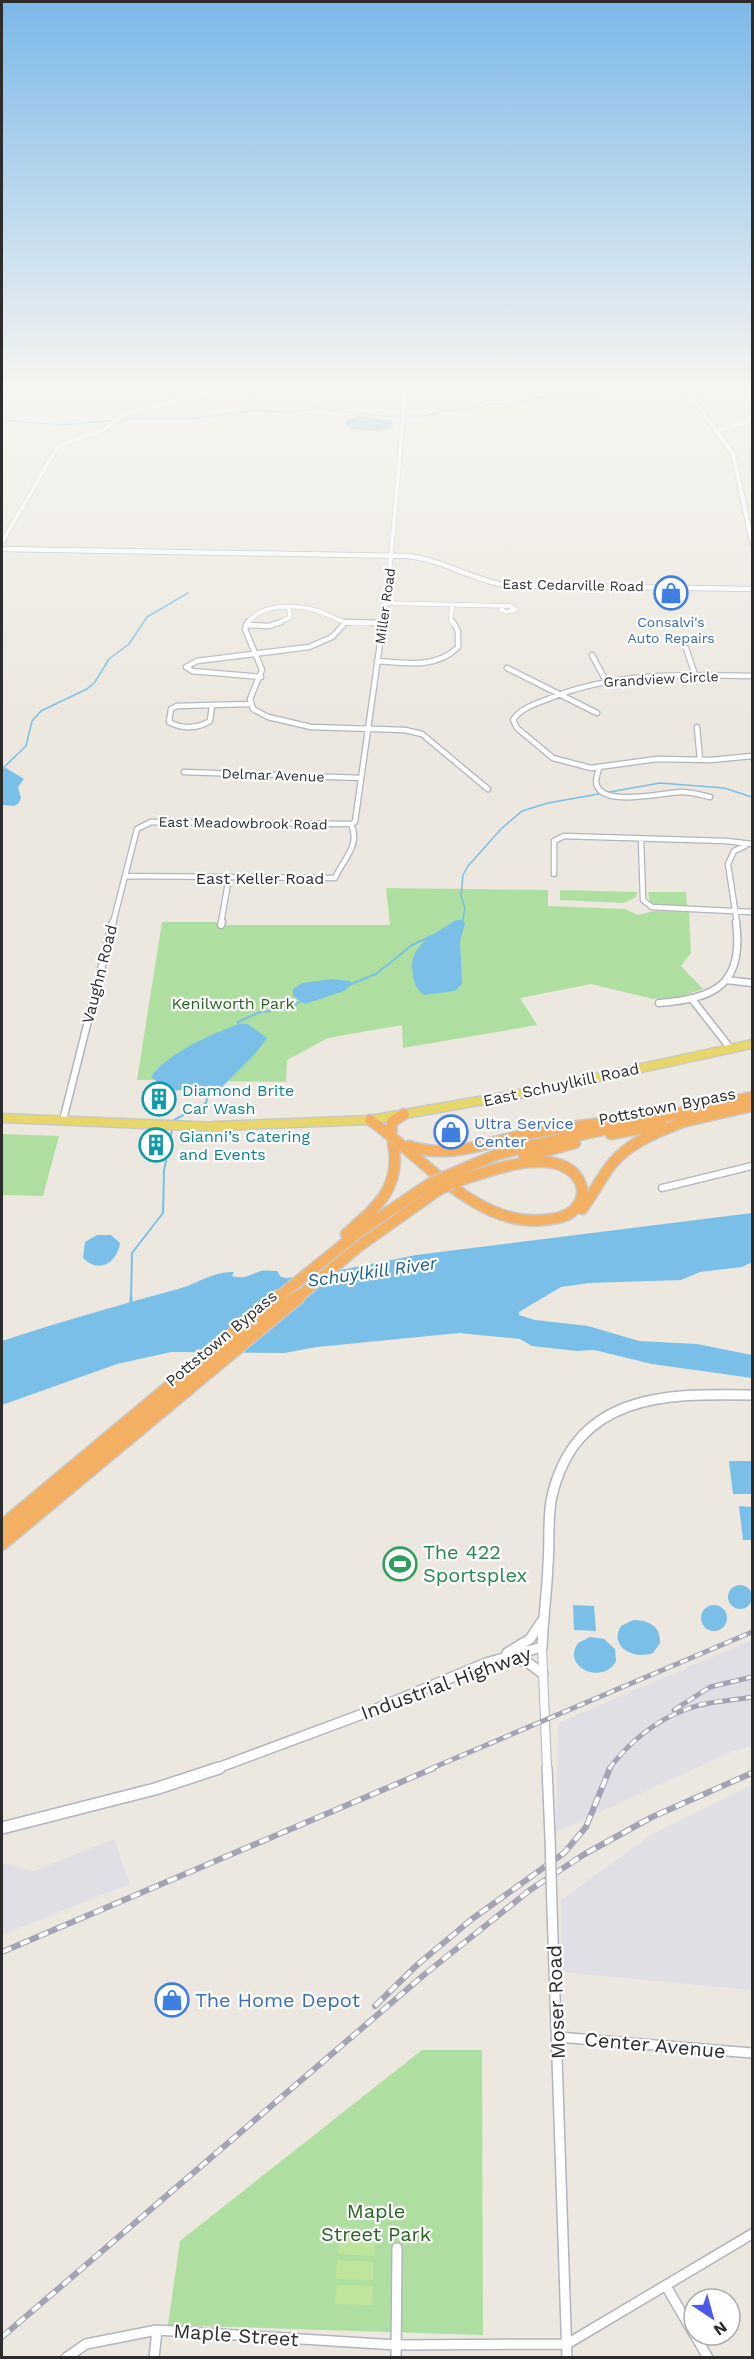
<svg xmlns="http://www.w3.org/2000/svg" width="754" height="2359" viewBox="0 0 754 2359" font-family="'Work Sans',sans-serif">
<rect width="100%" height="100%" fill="#ece8df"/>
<path fill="#e1dfe6" d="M752,1640V1746L731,1752L556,1832L558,1723Z
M752,1785V1990L561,1972V1900L651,1835Z
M114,1839L130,1884L2,1935V1863L34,1871Z"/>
<path fill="#afdfa0" d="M386,888L548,890V906L625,909L638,915L654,911L689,912L691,953L681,966L703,989L679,997L653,999L591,984L520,998L537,1025L403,1048L402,1025L328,1038L287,1060L286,1082L137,1080L162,922H215L227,925H390Z
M560,890L637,892L636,897L624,903L560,900Z
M648,892H686L687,906L655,904L650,902Z
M2,1134L59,1136L43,1196L2,1195Z
M422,2050H482L483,2335L168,2325L180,2241Z"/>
<path fill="#bfe59c" d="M339,2236L375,2237L374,2256L338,2254Z
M337,2260L373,2262V2280L336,2279Z
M337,2285L373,2286L372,2305L335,2304Z"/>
<path fill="#7abfe7" d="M358,416L391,420L393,426C384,433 355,432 345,425L347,419Z
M6,768L24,779L18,787L21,798L19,803L14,806L2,805V769Z
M456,920H463L465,924L460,941L462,984L455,991L424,995C417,990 414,984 413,975C406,946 435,934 456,920Z
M332,979L350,981L352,984L344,991L305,1004L293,996V989L302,983Z
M239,1024H248L267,1038L255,1054L221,1088L166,1091L161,1084L151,1077C166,1054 213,1033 239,1024Z
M752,1213V1262L742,1267L700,1272L681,1280L589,1283L561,1287L519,1312V1315L535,1320L588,1326L639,1341L697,1344L752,1355V1378L652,1364L594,1350L577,1351L532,1346L520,1339L459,1333L317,1347L284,1353L171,1352L117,1364L2,1405V1341C60,1322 118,1305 178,1289C197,1284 213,1271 234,1272L232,1276C245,1280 250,1274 261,1271C266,1270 272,1271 277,1271L281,1277L287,1278L346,1269L416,1255Z
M97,1235H111L120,1243C117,1263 99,1274 83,1258L85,1242Z
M729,1461H752V1494H733Z
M739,1506L752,1507V1540H743Z
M728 1597a12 12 0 1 1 24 0a12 12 0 1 1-24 0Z
M573,1605L594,1606L596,1631L574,1630Z
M701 1618a13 13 0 1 1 26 0a13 13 0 1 1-26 0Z
M633,1620C648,1620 661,1626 660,1643L653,1653C635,1660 608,1647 621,1626Z
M590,1637L604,1639L615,1649L616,1661C603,1686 561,1667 578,1643Z"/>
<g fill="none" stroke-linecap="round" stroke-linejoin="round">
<path stroke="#7abfe7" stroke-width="1.5" d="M2,420L63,425L130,419H189L249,411L296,412L317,408L383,416H425L444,410L470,411L491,404L511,405L547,396L598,392L642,385
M2,769L26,746L32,721L41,711L87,689L95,682L109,659L129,644L147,617L188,593
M462,923L465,908L461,895L463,875L468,866L501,829L522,811L548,803L660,783L724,788L752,797"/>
<path stroke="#7abfe7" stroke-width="2" d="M349,985L376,974L412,945L434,935
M238,1026V1022L260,1012L289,1009L301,1001
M173,1123L174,1120L206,1103L209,1089
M131,1299L132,1253L163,1213L164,1171L172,1129"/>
<path stroke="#7abfe7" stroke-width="3" d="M131,1301V1297"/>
<defs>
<path id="minor-far4" d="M2,542L58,446L103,430L124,415L204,393L216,385
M385,603L510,606L516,610L506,612L501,610L503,607
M452,605L451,620L453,624
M247,624C260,603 297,604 318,611C327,614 335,619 344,622C356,625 370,623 382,623
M277,624L290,617L289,607
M344,624L346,622
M383,624C394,545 398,465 406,385"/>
<path id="minor-far3" d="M248,622L245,629L262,670L250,699L253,709L268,717L311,727L405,730L422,734L488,789
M348,622L382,623
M246,625L269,626L281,622
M686,648L695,675
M592,655L606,681
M377,661C405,663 437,669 458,647V631L453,622
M507,668L597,713
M752,676C683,674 613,672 548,699C535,704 521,708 513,720L517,728L553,758L591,768L657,759L711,760L752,756
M261,677L192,671L186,667L197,661L309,647L332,637L346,622
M212,705L210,721C197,729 182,729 169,722L171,709L177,706Z
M212,705L250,704
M697,727L700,760
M599,768C598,772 596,778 596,782C599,809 665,792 682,792C692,792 701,795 710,797
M184,772L361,778
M351,824L355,822L383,622
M641,839L643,900L652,907L752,912
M554,874V841L564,836L726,841L752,844
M125,876L335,878C343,859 361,846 351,824
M113,923L137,829L151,822L351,824
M221,923L229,877
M737,923L728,864L734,851L745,846"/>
<path id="minor-far2" d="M221,925L222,922
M726,980L752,983
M691,998L731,1049
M659,1003C717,999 744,983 736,922
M63,1120L113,922
M662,1188L752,1166"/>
<path id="minor-far1" d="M542,1647L547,1769"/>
<path id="minor" d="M547,1768L550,1837
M552,1908L567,2358
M558,2037L752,2053
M666,2286L694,2334
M695,2335L708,2358
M66,2358L86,2344L157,2330L396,2345L567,2344L752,2234
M154,2358L157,2330
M396,2358L397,2248"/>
<path id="tertiary-far2" d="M683,385L733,454L752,542
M717,431L752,420
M2,549L408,556C442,560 471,579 504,585L752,589"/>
<path id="tertiary-far1" d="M507,1653L530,1639L542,1621
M509,1660L526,1661L543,1674
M215,1769L376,1709L486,1663L542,1647C543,1619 547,1592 548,1564C550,1542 547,1518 552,1496C576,1394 665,1393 752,1395"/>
<path id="tertiary" d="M2,1828L155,1789L219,1768"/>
<path id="primary" d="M2,1118L219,1127
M214,1126L370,1120L531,1092L752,1044"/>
<path id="motorway-far1" d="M370,1120C420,1155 477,1227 543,1220C554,1219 564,1218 573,1211C581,1203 585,1193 580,1182C560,1141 483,1173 453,1183
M682,1122L752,1106
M391,1133L392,1122L404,1114
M611,1134L661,1125
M409,1146C450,1160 488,1142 528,1134C552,1129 577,1126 602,1123
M524,1157L575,1143
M451,1174L496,1155L521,1148L752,1097
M582,1209C593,1195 600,1179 611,1165C630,1141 660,1131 688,1120
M346,1234C377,1207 402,1187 393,1143
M276,1299L360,1231L431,1183
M296,1299L358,1247L437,1191"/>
<path id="motorway" d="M2,1527L278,1297
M2,1543L298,1297"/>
</defs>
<use href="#minor-far4" stroke="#b2b4be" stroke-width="5"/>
<use href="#minor-far3" stroke="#b2b4be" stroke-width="7"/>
<use href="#minor-far2" stroke="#b2b4be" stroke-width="9"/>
<use href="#minor-far1" stroke="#b2b4be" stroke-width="10"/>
<use href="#minor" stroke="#b2b4be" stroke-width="12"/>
<use href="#tertiary-far2" stroke="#b2b4be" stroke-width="6"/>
<use href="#tertiary-far1" stroke="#b2b4be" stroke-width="12"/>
<use href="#tertiary" stroke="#b2b4be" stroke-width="14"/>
<use href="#primary" stroke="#c8c8c8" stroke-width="11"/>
<use href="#motorway-far1" stroke="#c8c8c8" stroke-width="13"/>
<use href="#motorway" stroke="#c8c8c8" stroke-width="16"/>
<use href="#minor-far4" stroke="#fff" stroke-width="4"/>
<use href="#minor-far3" stroke="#fff" stroke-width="4.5"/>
<use href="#minor-far2" stroke="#fff" stroke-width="6"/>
<use href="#minor-far1" stroke="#fff" stroke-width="8"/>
<use href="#minor" stroke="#fff" stroke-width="9"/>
<use href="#tertiary-far2" stroke="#fff" stroke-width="4.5"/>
<use href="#tertiary-far1" stroke="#fff" stroke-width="9"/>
<use href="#tertiary" stroke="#fff" stroke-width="11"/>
<use href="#primary" stroke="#e7d669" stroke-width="8"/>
<use href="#motorway-far1" stroke="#f3b063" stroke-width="10"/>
<use href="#motorway" stroke="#f3b063" stroke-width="13"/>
<defs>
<path id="rail-far1" d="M674,1710L710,1687L752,1677
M430,1769L752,1632
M609,1769C628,1743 656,1720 687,1709C706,1701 731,1701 752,1697"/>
<path id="rail" d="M2,1952L434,1768
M375,2006L417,1965L472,1919L564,1853L586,1827L610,1768
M2,2337L425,1974L530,1890L583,1855L652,1817L752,1773"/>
</defs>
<use href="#rail-far1" stroke="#a2a3b5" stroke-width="5"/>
<use href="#rail" stroke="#a2a3b5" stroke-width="6"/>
<use href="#rail-far1" stroke="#fff" stroke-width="3" stroke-dasharray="8" stroke-linecap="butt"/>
<use href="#rail" stroke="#fff" stroke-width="4" stroke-dasharray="10" stroke-linecap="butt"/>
<defs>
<path id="minor-bridge" d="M550,1837L552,1908"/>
<path id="motorway-bridge" d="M431,1183L451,1174
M437,1191L453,1183"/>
</defs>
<use href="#minor-bridge" stroke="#b2b4be" stroke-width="12" stroke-linecap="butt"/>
<use href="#motorway-bridge" stroke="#c8c8c8" stroke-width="13" stroke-linecap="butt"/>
<use href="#minor-bridge" stroke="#fff" stroke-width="9"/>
<use href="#motorway-bridge" stroke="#f3b063" stroke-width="10"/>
</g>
<linearGradient id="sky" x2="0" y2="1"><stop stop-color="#7cb8e8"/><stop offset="0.54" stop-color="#f6f5f1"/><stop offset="1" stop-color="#f6f5f1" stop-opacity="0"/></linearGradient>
<rect width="754" height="715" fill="url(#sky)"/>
<defs>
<symbol id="shop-ring" viewBox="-11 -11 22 22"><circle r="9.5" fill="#fff" stroke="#3f7fe0" stroke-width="1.5"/><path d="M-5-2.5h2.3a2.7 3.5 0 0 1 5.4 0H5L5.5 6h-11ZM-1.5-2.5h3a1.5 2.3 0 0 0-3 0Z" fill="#3f7fe0"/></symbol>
<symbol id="building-ring" viewBox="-11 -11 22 22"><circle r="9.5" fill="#fff" stroke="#0f9aa8" stroke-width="1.5"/><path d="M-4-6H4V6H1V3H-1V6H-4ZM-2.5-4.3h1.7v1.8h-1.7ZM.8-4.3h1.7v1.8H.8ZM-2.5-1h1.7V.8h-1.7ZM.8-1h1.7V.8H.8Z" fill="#0f9aa8"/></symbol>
<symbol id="stadium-ring" viewBox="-11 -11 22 22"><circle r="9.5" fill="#fff" stroke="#2e9e5b" stroke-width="1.5"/><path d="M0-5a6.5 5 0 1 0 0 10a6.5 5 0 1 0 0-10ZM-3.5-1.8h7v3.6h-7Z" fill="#2e9e5b"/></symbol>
</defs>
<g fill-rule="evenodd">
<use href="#shop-ring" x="652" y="574" width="38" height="38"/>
<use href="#building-ring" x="140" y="1080" width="38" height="38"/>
<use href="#shop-ring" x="432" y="1113" width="38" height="38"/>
<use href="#building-ring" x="137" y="1126" width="38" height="38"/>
<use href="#stadium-ring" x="381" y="1545" width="38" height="38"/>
<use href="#shop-ring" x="153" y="1981" width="38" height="38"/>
</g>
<g text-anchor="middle" stroke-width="4.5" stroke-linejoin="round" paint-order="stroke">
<g font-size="14" fill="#2c2c2c" stroke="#fff">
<text transform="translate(573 585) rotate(1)" y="5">East Cedarville Road</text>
<text transform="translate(385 606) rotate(-82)" y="5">Miller Road</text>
<text transform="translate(661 679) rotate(-3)" y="5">Grandview Circle</text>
<text transform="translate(273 775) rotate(2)" y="5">Delmar Avenue</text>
<text transform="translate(243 823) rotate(1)" y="5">East Meadowbrook Road</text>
</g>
<g font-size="14" fill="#366cbe" stroke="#fff">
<text x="671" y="627">Consalvi's<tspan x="671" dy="16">Auto Repairs</tspan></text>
</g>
<g font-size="16" fill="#2c2c2c" stroke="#fff">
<text x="260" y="884">East Keller Road</text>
<text transform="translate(99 974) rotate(-76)" y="6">Vaughn Road</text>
<text transform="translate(561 1084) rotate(-12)" y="6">East Schuylkill Road</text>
<text transform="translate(667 1106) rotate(-11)" y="6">Pottstown Bypass</text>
<text transform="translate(221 1338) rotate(-40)" y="6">Pottstown Bypass</text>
</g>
<g font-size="16" fill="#276520" stroke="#fff">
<text x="233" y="1009">Kenilworth Park</text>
</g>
<g font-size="16" fill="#0d838f" stroke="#fff" text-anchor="start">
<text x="182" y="1096">Diamond Brite<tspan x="182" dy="18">Car Wash</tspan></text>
<text x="179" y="1142">Gianni’s Catering<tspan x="179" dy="18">and Events</tspan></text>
</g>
<g font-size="16" fill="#366cbe" stroke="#fff" text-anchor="start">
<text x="474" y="1129">Ultra Service<tspan x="474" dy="18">Center</tspan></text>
</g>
<g font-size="18" font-style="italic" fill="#175d95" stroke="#fff">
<text transform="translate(372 1272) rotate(-8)" y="6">Schuylkill River</text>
</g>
<g font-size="20" fill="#27864d" stroke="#fff" text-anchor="start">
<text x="423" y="1559">The 422<tspan x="423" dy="23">Sportsplex</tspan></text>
</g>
<g font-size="20" fill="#2c2c2c" stroke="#fff">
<text transform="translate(446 1683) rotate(-20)" y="7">Industrial Highway</text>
<text transform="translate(556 2002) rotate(-92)" y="7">Moser Road</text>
<text transform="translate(655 2045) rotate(5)" y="7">Center Avenue</text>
<text transform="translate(236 2335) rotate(4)" y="7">Maple Street</text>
</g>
<g font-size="20" fill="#366cbe" stroke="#fff" text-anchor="start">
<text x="195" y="2007">The Home Depot</text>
</g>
<g font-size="20" fill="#276520" stroke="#fff">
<text x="376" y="2218">Maple<tspan x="376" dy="23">Street Park</tspan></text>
</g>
</g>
<rect width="754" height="2359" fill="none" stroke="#2c2c2c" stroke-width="6"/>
<g transform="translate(712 2317) rotate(144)"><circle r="28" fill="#ffffff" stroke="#ababab" stroke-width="1.5"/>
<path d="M0-4.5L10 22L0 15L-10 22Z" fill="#4b5aed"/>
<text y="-9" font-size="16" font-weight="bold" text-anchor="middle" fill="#2c2c2c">N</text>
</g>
</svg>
